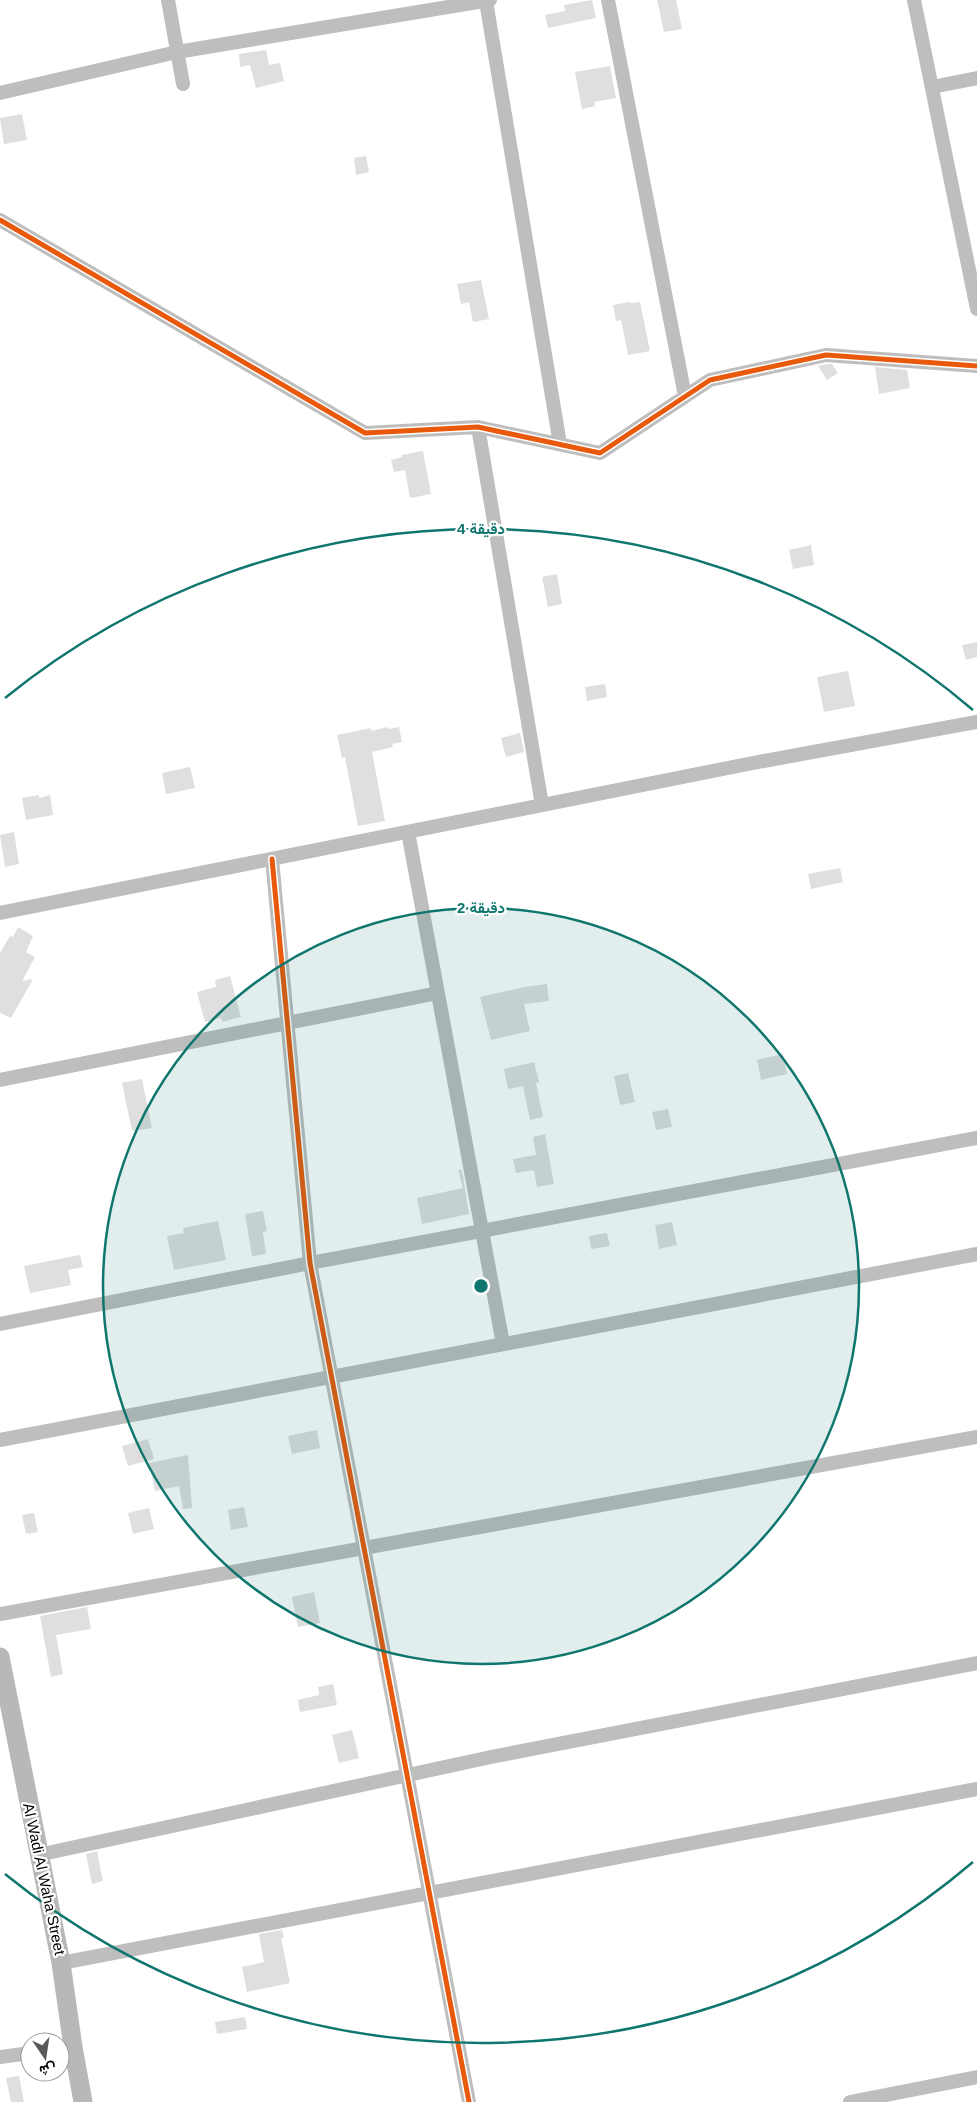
<svg xmlns="http://www.w3.org/2000/svg" width="977" height="2102" viewBox="0 0 977 2102" font-family="Arial,Vazirmatn,sans-serif">
<rect width="100%" height="100%" fill="#fff"/>
<path fill="#dfdfdf" d="M592,0L596,18L548,28L545,15L565,11L564,5Z
M657,0H676L682,29L664,32Z
M266,50L269,65L280,63L284,81L256,88L250,65L240,67L239,54Z
M610,66L616,98L594,102L595,106L582,109L575,72Z
M22,114L27,140L4,144L0,118Z
M366,156L369,172L356,175L354,158Z
M481,280L489,319L473,322L469,302L461,304L457,284Z
M630,302L631,303L640,302L650,351L628,355L621,320L616,321L613,305Z
M827,364H832L838,373L827,380L818,366Z
M875,367L907,370L910,388L879,394Z
M423,451L431,494L410,498L405,470L394,472L391,460L402,457V455Z
M811,545L814,565L793,569L789,550Z
M557,574L562,604L548,607L542,577Z
M977,642V657L966,660L962,645Z
M848,671L855,706L824,712L817,677Z
M605,684L607,697L587,701L585,687Z
M388,727V729L399,727L402,742L392,744L393,747L372,752L385,821L358,826L345,757L342,758L337,735L371,728V731Z
M520,733L524,752L506,757L501,738Z
M190,767L195,788L166,794L162,773Z
M39,795V798L50,795L53,815L26,820L22,798Z
M14,832L19,864L5,867L0,835Z
M840,868L843,882L811,889L808,874Z
M18,927L33,936L26,952L35,957L22,981L33,979L11,1018L0,1013V953L10,936L13,937Z
M230,976L241,1017L222,1022L221,1018L205,1022L197,992L216,987L215,980Z
M547,984L549,1001L524,1004L530,1031L491,1040L480,997L524,987Z
M783,1054L787,1074L761,1080L757,1060Z
M534,1062L539,1082L536,1083L543,1117L530,1120L523,1086L508,1089L504,1069Z
M628,1073L635,1102L620,1105L614,1076Z
M142,1079L152,1128L132,1131L122,1083Z
M668,1109L672,1127L656,1130L652,1112Z
M545,1134L554,1184L537,1187L534,1170L516,1173L513,1159L536,1155L533,1137Z
M458,1170H462L469,1214L422,1224L417,1198L463,1188Z
M263,1211L267,1231L263,1232L266,1254L252,1256L245,1214Z
M218,1221L226,1260L174,1270L167,1236L184,1233L183,1228Z
M672,1222L677,1245L659,1249L655,1225Z
M607,1233L610,1246L591,1249L589,1236Z
M80,1255L83,1267L68,1270L71,1285L30,1293L24,1266Z
M317,1430L320,1448L292,1454L288,1436Z
M148,1439L154,1459L128,1466L122,1446Z
M188,1455L192,1508L183,1509L179,1486L155,1491L149,1463Z
M244,1507L248,1527L231,1530L228,1510Z
M149,1508L154,1529L133,1534L128,1513Z
M34,1513L38,1532L26,1534L22,1515Z
M314,1592L320,1623L298,1627L292,1597Z
M87,1607L91,1629L56,1635L63,1674L51,1677L40,1616Z
M333,1684L337,1705L300,1712L298,1700L319,1695L318,1687Z
M352,1730L359,1758L339,1763L332,1735Z
M97,1851L103,1881L92,1884L86,1854Z
M282,1930L284,1938H281L290,1983L247,1992L242,1967L264,1962L259,1934Z
M245,2017L247,2029L217,2034L215,2022Z
M19,2076L24,2102H11L6,2078Z"/>
<g fill="none" stroke-linecap="round" stroke-linejoin="round">
<path stroke="#bebebe" stroke-width="14" d="M168,0L183,84
M608,0L685,396
M914,0L977,309
M486,1L560,444
M932,87L977,78
M0,93L177,52L490,0
M0,220L365,433L478,427L600,453L710,380L826,355L977,366
M478,427L542,805
M408,832L503,1344
M272,859L310,1263L469,2102
M0,913L753,763L977,722
M0,1080L438,993
M0,1324L310,1263L977,1138
M0,1440L977,1254
M0,1614L977,1437
M38,1855L491,1757L977,1663
M61,1963L977,1789
M60,2049L73,2047
M0,2057L30,2053
M850,2102L977,2077"/>
<path stroke="#b8b8b8" stroke-width="19" d="M0,1657L61,1963L73,2047L83,2102"/>
<defs>
<path id="cycleway" d="M0,220L365,433L478,427L600,453L710,380L826,355L977,366
M272,859L310,1263L469,2102"/>
</defs>
<use href="#cycleway" stroke="#fff" stroke-width="8"/>
<use href="#cycleway" stroke="#e8590c" stroke-width="5"/>
</g>
<circle cx="481" cy="1286" r="378" fill="#0f766e" fill-opacity=".12"/>
<g fill="none" stroke="#0f766e" stroke-width="2.5">
<circle cx="481" cy="1286" r="378"/>
<path d="M973 1862A757 757 0 0 1 5 1874M5 698A757 757 0 0 1 973 710"/>
</g>
<g text-anchor="middle" stroke-width="4.5" stroke-linejoin="round" paint-order="stroke">
<g font-size="15" fill="#000" stroke="#fff">
<text transform="translate(44 1879) rotate(78)" y="5">Al Wadi Al Waha Street</text>
</g>
</g>
<circle cx="481" cy="1286" r="8" fill="#0f766e" stroke="#fff" stroke-width="2.5"/>
<g font-size="15" text-anchor="middle" font-weight="bold" fill="#0f766e" stroke="#fff" stroke-width="4.5" stroke-linejoin="round" paint-order="stroke">
<text x="481" y="534">4 دقيقة</text>
<text x="481" y="913">2 دقيقة</text>
</g>
<g transform="translate(45 2057) rotate(167)"><circle r="24" fill="#ffffff" stroke="#999999"/>
<path d="M0-4L9 19L0 12L-9 19Z" fill="#595959"/>
<text y="-8" font-size="14" font-weight="bold" text-anchor="middle" fill="#000000">ش</text>
</g>
</svg>
